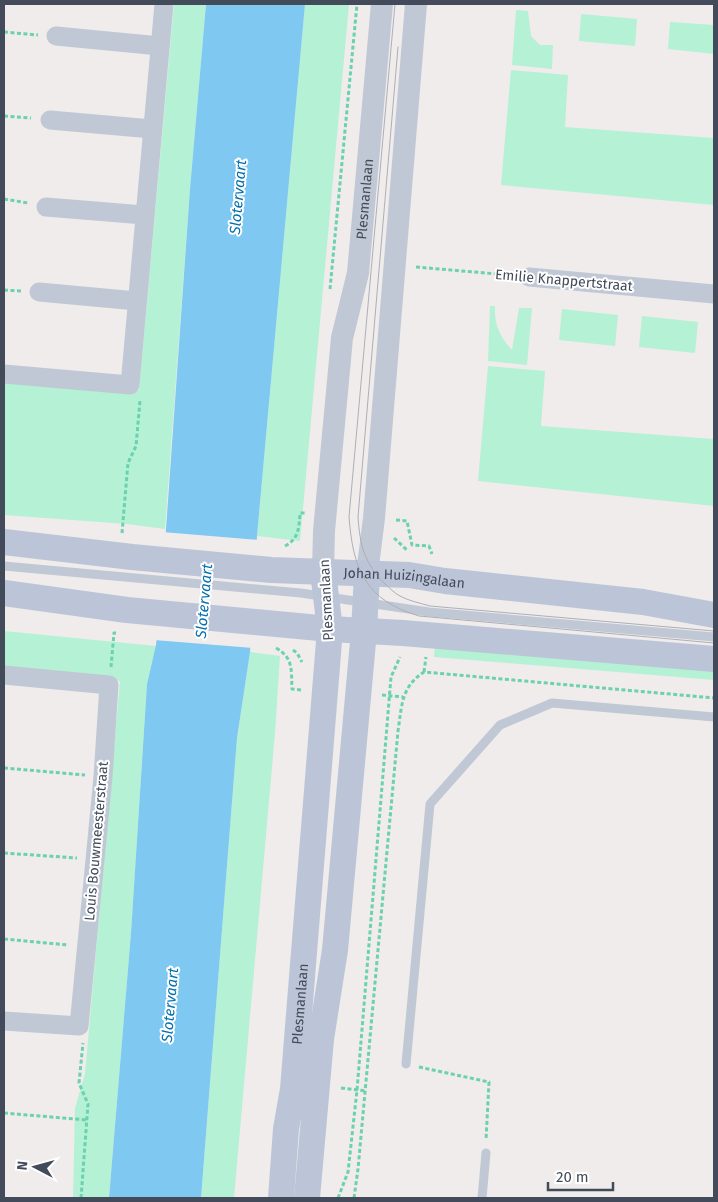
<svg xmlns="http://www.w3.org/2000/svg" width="718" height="1202" viewBox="0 0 718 1202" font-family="'Fira Sans',sans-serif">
<rect width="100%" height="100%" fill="#efeceb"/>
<path fill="#b5f1d5" d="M174,4H206L190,189L165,529L127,524L4,515V378L139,390Z
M305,4H349L300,541L257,536Z
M516,10L528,11L531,36L540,45H553L552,69L512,65Z
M581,14L637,19L635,46L579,41Z
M670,22L714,25V54L668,49Z
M511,70L568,75L565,127L714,138V205L501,185Z
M490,306H495C494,325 500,337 512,350L519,308H532L527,365L488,361Z
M562,309L618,315L615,346L559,340Z
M642,316L698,322L695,353L639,347Z
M488,366L545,371L541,426L714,439V506L478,481Z
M4,631L156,646L147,684L131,933L109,1198H73L75,1108L85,1074L120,681L4,670Z
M435,643L714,666V680L434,657Z
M250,652L280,656L275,733L234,1198H201L237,738Z"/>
<path fill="#7ec8f2" d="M206,4H305L257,536L250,652L237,738L201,1198H109L131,933L147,684L156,645L161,600L190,189Z"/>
<path fill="#efeceb" d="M162,532L260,540L253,648L154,640Z"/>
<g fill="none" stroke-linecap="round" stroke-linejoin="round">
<path stroke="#6bd1af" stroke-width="3" stroke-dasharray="4 2.5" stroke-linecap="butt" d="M4,32L38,35
M4,116L31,118
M4,199L28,203
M416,267L509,275
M330,289L357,4
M4,290L21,291
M396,520L407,521L412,545L429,546L432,554
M122,533L128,463L136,446L140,401
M394,538L408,551
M285,546C299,539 299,527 300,513H305
M276,648C294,658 291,671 292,689L301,690
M293,650L297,653L302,662
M111,667L114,633H116
M424,672L426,657
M382,695L403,697
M4,768L85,775
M4,853L77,858
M4,939L68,945
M419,1067L489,1082L486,1140
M341,1088L366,1091
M4,1113L87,1120
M81,1198L88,1104L79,1083L83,1043
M338,1198L348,1172L357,1090L391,677L400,657
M354,1198L358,1169L398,731C402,705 401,687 424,672L714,698"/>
<path stroke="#c0c8d5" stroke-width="9" d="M4,566L301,593L429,612L714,637
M406,1064L430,804L500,725L552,703L714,717
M482,1198L486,1153"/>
<path stroke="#c0c8d5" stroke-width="19" d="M56,36L160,46
M50,120L152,129
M46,207L144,215
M529,277L714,294
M39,292L137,301
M4,374L130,385L164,4
M4,675L109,685L103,777L79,1026L4,1021"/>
<g stroke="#c0c8d5" stroke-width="22">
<path id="s1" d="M323,572L324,531L342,338L358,273L382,4"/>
<path d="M367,574L374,518L416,4"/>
</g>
<g stroke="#bcc5d7" stroke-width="26">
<path id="s2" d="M4,542L132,557L271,570L409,575L445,581L643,602L714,615"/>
<path d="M4,593L127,610L330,629L403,633L714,659"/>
<path id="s3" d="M281,1198L286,1129L293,1089L330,629L323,572"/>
<path d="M307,1198L321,1039L335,950L364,631L367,574"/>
</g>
<path stroke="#adafb7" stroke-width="1" d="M395,4L349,517C353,569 365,600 419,616L714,643
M398,47L358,517C360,545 364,563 385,584C390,588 394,593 400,596C409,601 420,603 430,606L714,631"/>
</g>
<g text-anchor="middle" stroke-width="4" stroke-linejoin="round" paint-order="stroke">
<g font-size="14" fill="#434b5a" stroke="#fff">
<text dy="5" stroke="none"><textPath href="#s1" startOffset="376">Plesmanlaan</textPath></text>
<text transform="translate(564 280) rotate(5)" y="5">Emilie Knappertstraat</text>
<text dy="5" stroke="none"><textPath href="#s2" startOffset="402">Johan Huizingalaan</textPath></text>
<text transform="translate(326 600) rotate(-93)" y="5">Plesmanlaan</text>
<text transform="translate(96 841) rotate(-85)" y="5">Louis Bouwmeesterstraat</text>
<text dy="5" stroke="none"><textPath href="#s3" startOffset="195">Plesmanlaan</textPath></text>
</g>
<g font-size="15" font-style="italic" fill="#026fae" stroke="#fff">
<text transform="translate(238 197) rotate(-85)" y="5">Slotervaart</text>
<text transform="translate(204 601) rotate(-85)" y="5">Slotervaart</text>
<text transform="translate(170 1005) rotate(-85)" y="5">Slotervaart</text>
</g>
</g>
<rect width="718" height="1202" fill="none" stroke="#434b5a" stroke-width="10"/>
<g transform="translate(35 1167) rotate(276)" stroke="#ffffff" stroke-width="4" paint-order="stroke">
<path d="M0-4L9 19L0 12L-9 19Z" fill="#434b5a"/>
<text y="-8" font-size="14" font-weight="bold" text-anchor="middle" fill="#434b5a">N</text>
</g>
<path d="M548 1182v8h65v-8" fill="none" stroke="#434b5a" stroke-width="2.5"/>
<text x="556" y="1182" font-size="15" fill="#434b5a" stroke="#ffffff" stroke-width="4" paint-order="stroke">20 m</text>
</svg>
